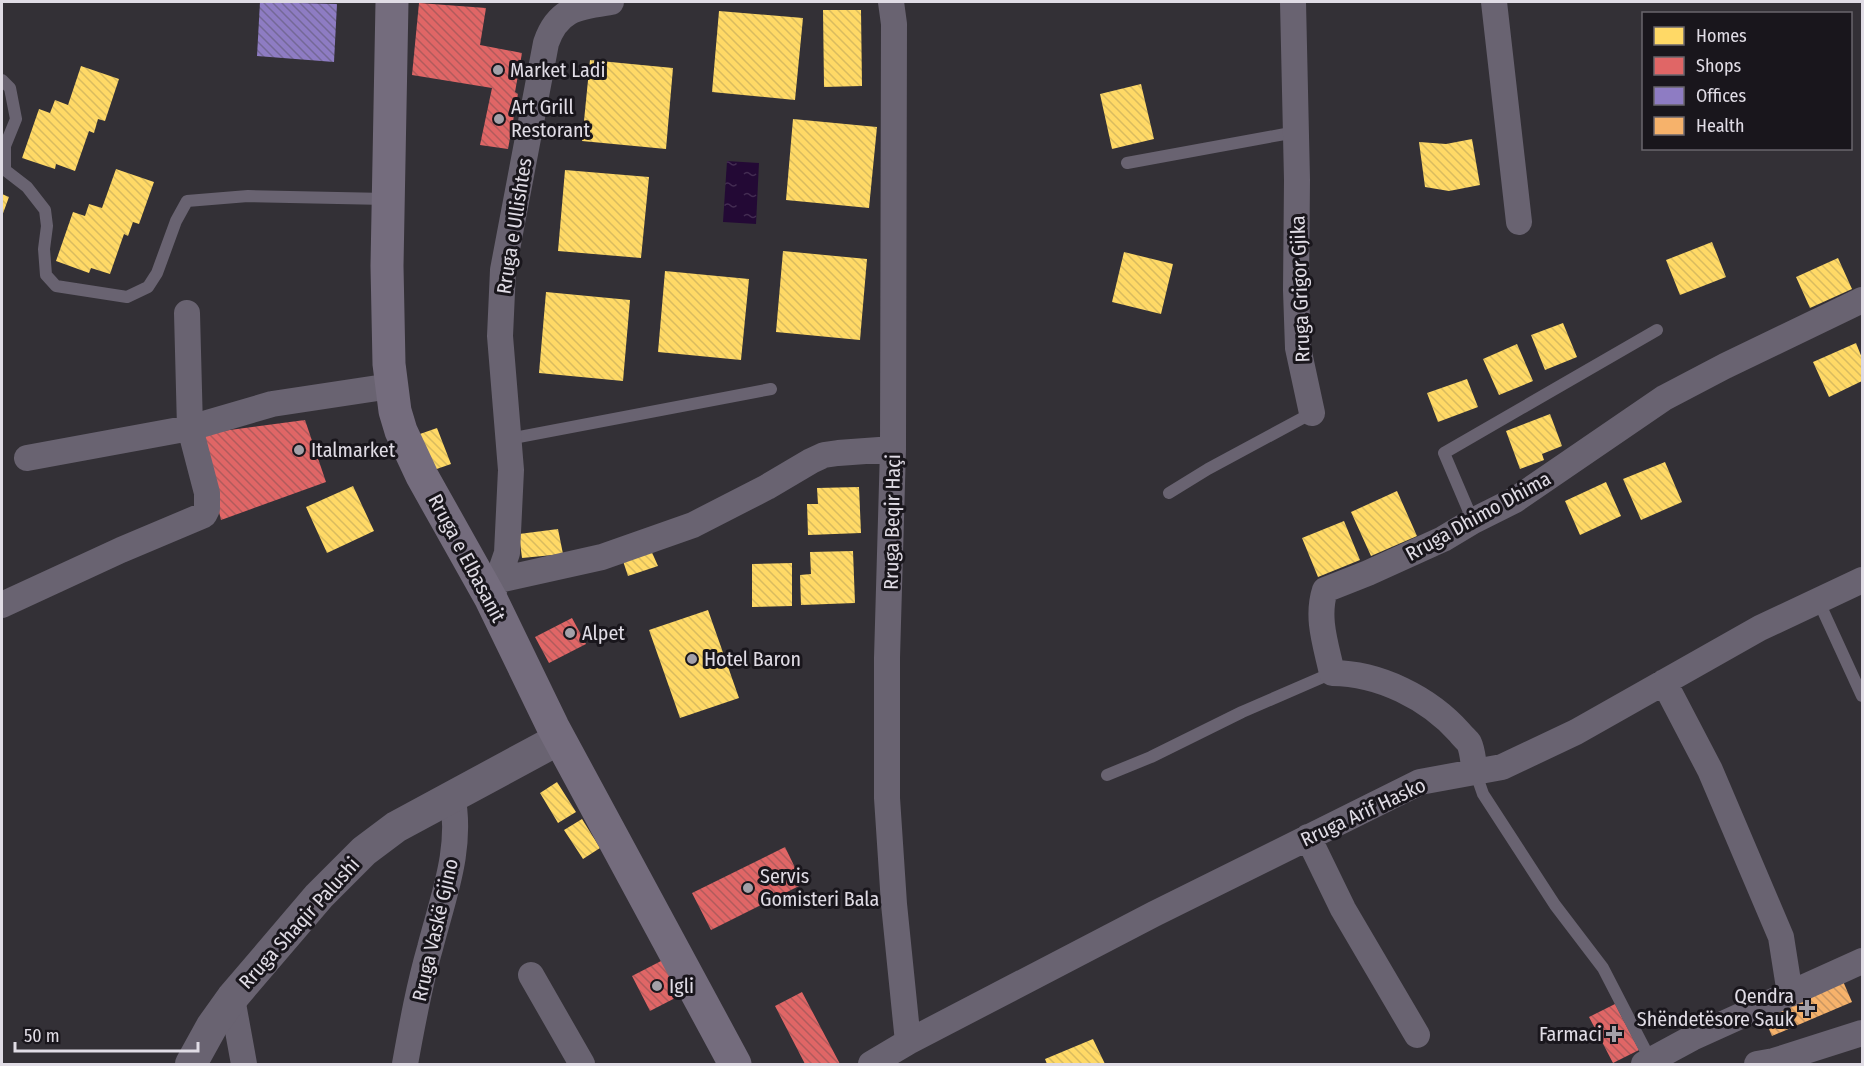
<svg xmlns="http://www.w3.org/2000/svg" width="1864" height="1066" viewBox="0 0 1864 1066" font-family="'Fira Sans Condensed',sans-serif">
<defs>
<pattern id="water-ripples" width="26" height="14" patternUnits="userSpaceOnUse" patternTransform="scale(1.5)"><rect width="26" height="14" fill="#230935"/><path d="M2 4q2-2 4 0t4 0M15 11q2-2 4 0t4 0" fill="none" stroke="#432c52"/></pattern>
<pattern id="homes-back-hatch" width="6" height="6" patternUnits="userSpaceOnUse" patternTransform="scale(1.5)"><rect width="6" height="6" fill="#ffd966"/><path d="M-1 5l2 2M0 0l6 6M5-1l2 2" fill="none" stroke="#d9bb5f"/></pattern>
<pattern id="shops-back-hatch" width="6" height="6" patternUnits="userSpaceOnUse" patternTransform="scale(1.5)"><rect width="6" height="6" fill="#e06666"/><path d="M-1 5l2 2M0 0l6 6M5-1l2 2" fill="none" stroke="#b15b5c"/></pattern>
<pattern id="offices-back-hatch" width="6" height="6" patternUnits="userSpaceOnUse" patternTransform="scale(1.5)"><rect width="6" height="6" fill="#8e7cc3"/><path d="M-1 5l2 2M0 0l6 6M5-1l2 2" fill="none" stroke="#746897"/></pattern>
<pattern id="health-back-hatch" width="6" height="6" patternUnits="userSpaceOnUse" patternTransform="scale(1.5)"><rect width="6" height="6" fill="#f6b26b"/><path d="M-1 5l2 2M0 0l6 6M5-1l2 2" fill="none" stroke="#c99662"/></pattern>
</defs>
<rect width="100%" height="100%" fill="#333036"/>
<path fill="url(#water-ripples)" d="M727,161L759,163L756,224L723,222Z"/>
<path fill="url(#homes-back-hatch)" d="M823,10H861L862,86L824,87Z
M719,11L803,18L795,100L712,92Z
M590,60L673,68L666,149L582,141Z
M81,66L119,79L105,121L98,119L94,133L89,131L75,171L56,164L55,169L22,158L39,109L50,113L55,100L68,105Z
M1141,84L1154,139L1112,149L1100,94Z
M793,119L877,127L869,208L786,200Z
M1472,139L1480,185L1449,191L1425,187L1419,142L1446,144Z
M116,169L154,182L139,224L133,222L128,236L124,234L110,274L91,268L89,273L56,261L73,212L85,216L89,204L102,208Z
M565,170L649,177L641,258L558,251Z
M2,194L9,197L2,216Z
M1712,242L1726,277L1680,295L1666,260Z
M783,251L867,259L860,340L776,332Z
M1124,252L1173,264L1161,314L1112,302Z
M1838,258L1852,289L1810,308L1796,277Z
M665,271L749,279L741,360L658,352Z
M546,292L630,300L623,381L539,373Z
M1563,323L1577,357L1545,370L1531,335Z
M1856,343L1862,358V381L1829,397L1813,362Z
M1517,344L1533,381L1499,395L1483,359Z
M1467,379L1478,407L1438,422L1427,393Z
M1550,414L1562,446L1542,454L1544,460L1520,469L1506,431Z
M437,428L451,464L431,471L417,435Z
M1665,462L1682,502L1641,520L1623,479Z
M1606,482L1621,516L1580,535L1565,501Z
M353,486L374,531L327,553L306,507Z
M859,487L861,533L808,535L807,504H818L817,488Z
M1397,491L1417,536L1371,556L1351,512Z
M1344,521L1360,560L1318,577L1302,538Z
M558,529L563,554L522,558L519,534Z
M650,548L658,566L628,576L622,558Z
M853,551L855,603L801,605L800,575L811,574L810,552Z
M792,563V606L752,607V564Z
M708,610L739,698L680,718L649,630Z
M557,782L576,812L558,823L540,793Z
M582,819L600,848L583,859L564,830Z
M1093,1039L1105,1064H1047L1045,1059Z"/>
<path fill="url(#shops-back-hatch)" d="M419,3L486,8L480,45L522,53L515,92L518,94L508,149L480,145L492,88L412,75Z
M305,420L326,482L221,520L200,434Z
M572,618L586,644L549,663L535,637Z
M785,847L803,884L711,930L692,893Z
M663,960L681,995L650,1011L632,976Z
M802,992L840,1064H805L775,1006Z
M1615,1004L1639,1050L1613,1063L1589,1017Z"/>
<path fill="url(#offices-back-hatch)" d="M260,2L337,4L334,62L257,56Z"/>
<path fill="url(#health-back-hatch)" d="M1842,979L1852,1002L1772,1036L1762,1013Z"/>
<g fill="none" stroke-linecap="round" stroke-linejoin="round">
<path stroke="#696371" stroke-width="12" d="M2,80L10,88L16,119L5,146V170L27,187L45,210L47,226L44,249L46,275L56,286L127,297L148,287L157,273L176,221L187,201L248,196L386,199
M1127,163L1296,132
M508,439L771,389
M1169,493L1208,469L1312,413
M1473,521L1444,453L1657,330
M1818,600L1862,696
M1475,771L1483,794L1555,905L1603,968L1651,1061
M1107,775L1151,757L1242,712L1332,673"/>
<path stroke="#696371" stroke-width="26" d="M891,2L894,24L893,449L887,658V798L894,904L908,1042
M1293,2L1297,180L1296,290L1298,348L1312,413
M1494,2L1519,222
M27,458L190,428L272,404L391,386
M499,580L602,557L693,525L767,487L811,461L824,455L838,453L893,449
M491,599L507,553L511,470L500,336L503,270L546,43C558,8 579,7 611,2
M2,605L121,550L204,515L207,509V493L190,428L187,313
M1664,682L1710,770L1781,937L1790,994
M1475,771C1473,763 1473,751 1469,743C1467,740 1462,736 1460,733C1429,698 1379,673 1332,673C1326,645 1316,618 1325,590L1368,573L1443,539L1473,521L1515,500L1664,398L1725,366L1862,300
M1308,837L1343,909L1417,1035
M531,975L582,1064
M232,998L244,1064
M405,1064C412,1025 419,986 430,948C443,897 463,848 452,795
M871,1064L908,1042L1154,914L1420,782L1502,767L1576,732L1760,628L1862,580
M1644,1064L1692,1038L1862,961
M1757,1064L1774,1061L1862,1033"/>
<path stroke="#696371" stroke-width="32" d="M191,1064L212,1026L232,998L319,896L364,851L396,827L559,739"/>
<path stroke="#746c7d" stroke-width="33" d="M392,2L387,266L389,364L395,411L401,431L422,476L491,599L553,727L735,1064"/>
</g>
<g fill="#a3a0a8" stroke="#19161c" stroke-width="2">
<circle cx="498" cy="70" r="6"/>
<circle cx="499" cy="119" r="6"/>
<circle cx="299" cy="450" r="6"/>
<circle cx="570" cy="633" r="6"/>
<circle cx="692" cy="659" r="6"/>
<circle cx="748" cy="888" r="6"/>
<circle cx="657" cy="986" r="6"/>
<path d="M1804 999h6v6h6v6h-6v6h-6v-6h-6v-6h6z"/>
<path d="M1611 1025h6v6h6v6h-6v6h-6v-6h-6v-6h6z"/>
</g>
<g text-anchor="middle" stroke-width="6" stroke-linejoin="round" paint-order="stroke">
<g font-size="20" fill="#e0dce5" stroke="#19161c" text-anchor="start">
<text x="510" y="77">Market Ladi</text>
<text x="511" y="114">Art Grill<tspan x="511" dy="23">Restorant</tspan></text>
<text x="311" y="457">Italmarket</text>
<text x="582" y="640">Alpet</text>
<text x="704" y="666">Hotel Baron</text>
<text x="760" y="883">Servis<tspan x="760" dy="23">Gomisteri Bala</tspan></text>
<text x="669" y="993">Igli</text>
<text x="1794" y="1003" text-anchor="end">Qendra<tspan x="1794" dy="23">Shëndetësore Sauk</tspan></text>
<text x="1602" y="1041" text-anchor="end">Farmaci</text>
</g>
<g font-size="20" fill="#e0dce5" stroke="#19161c">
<text transform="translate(514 226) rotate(-81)" y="7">Rruga e Ullishtes</text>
<text transform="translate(1300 289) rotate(-92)" y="7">Rruga Grigor Gjika</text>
<text transform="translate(1478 516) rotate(-29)" y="7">Rruga Dhimo Dhima</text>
<text transform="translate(892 522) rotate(-89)" y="7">Rruga Beqir Haçi</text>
<text transform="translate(467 558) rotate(62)" y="7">Rruga e Elbasanit</text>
<text transform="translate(1363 812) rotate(-25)" y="7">Rruga Arif Hasko</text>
<text transform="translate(299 923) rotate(-48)" y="7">Rruga Shaqir Palushi</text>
<text transform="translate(435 930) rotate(-77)" y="7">Rruga Vaskë Gjino</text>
</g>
</g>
<rect width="1864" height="1066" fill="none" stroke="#e0dce5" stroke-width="6"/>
<rect x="1642" y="12" width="210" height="138" fill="#19161c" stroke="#69656c" stroke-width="1.5"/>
<rect x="1654" y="27" width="30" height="18" fill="#ffd966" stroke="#69656c" stroke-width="1.5"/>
<text x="1696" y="42" font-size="18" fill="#e0dce5">Homes</text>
<rect x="1654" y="57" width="30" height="18" fill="#e06666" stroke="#69656c" stroke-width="1.5"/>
<text x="1696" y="72" font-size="18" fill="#e0dce5">Shops</text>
<rect x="1654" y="87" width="30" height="18" fill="#8e7cc3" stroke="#69656c" stroke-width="1.5"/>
<text x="1696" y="102" font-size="18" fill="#e0dce5">Offices</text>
<rect x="1654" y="117" width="30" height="18" fill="#f6b26b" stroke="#69656c" stroke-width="1.5"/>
<text x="1696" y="132" font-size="18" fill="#e0dce5">Health</text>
<path d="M15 1042v9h183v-9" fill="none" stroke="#e0dce5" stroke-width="3"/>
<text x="24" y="1042" font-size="18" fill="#e0dce5" stroke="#19161c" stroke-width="4.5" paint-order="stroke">50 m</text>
</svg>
